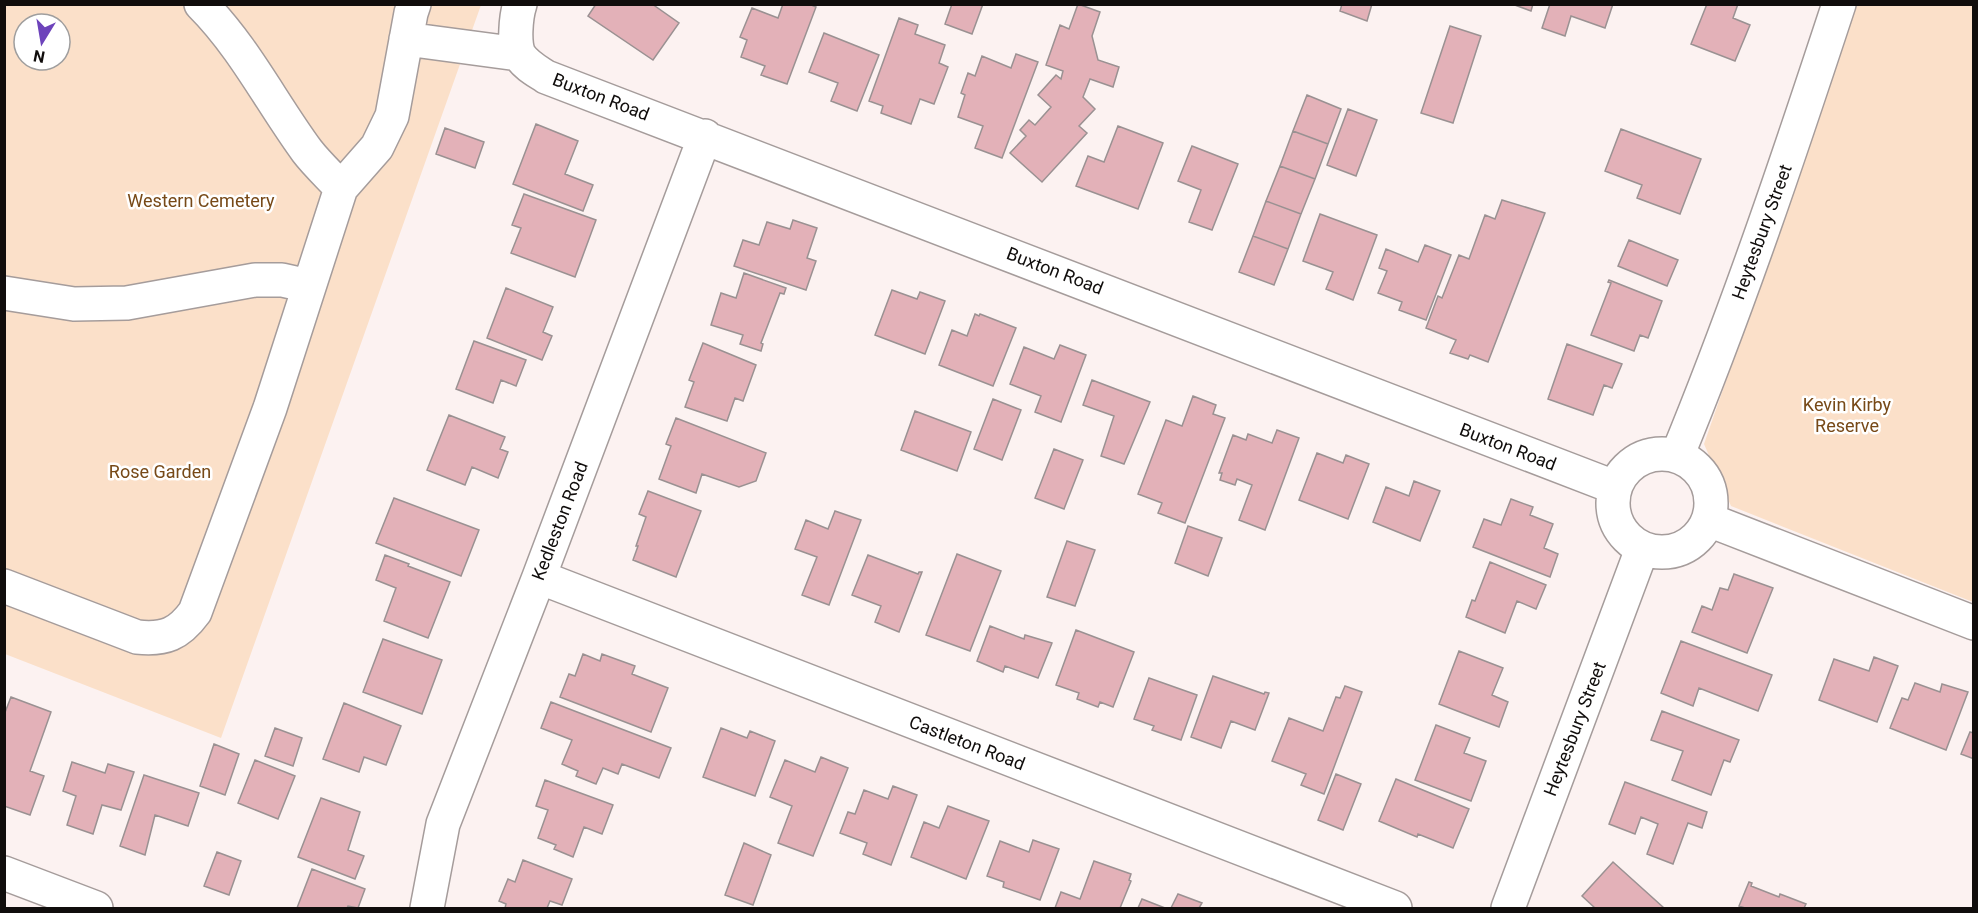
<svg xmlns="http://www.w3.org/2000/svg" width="1978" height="913" viewBox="0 0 1978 913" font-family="Roboto,sans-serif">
<rect width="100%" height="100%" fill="#fcf2f1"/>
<path fill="#fbe0c9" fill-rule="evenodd" d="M4,5H481L221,738L5,654ZM24,24H60V60H24Z
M1857,5H1973V602L1731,506L1704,444Z"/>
<path fill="#e3b1b8" stroke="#9a9192" stroke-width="1.5" d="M596,4H652L679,23L653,60L588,16Z
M783,4H809L816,7L787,84L761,75L765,66L741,57L747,40L740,37L752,8L778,18Z
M952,4H983L972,34L945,24Z
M1078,4L1100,12L1092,36L1098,60L1119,67L1113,87L1090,79L1083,97L1095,109L1079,126L1087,133L1042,182L1010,153L1026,136L1020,130L1029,120L1035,125L1051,107L1038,95L1056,75L1061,79L1063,71L1046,65L1060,25L1069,29Z
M1342,4H1372L1367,21L1340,11Z
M1512,4H1533L1531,11Z
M1550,4H1613L1605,28L1571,16L1565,36L1542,28Z
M1707,4H1738L1733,18L1750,25L1735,61L1691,44Z
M899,18L918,25L915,34L945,45L939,63L948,67L934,104L920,99L911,124L881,113L883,106L869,101Z
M1450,26L1481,36L1453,123L1421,113Z
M824,33L879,55L857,111L831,101L838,83L809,72Z
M1016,54L1038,62L1002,158L975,148L983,126L958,117L965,95L961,93L968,73L975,76L982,56L1011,68Z
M1307,95L1341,109L1328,144L1293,131Z
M1348,109L1377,120L1356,176L1327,165Z
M536,124L578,141L565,174L593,185L583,211L513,184Z
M1118,126L1163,143L1138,209L1076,186L1088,156L1104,162Z
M445,128L484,142L475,168L436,154Z
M1621,129L1701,159L1680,214L1637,198L1642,185L1605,171Z
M1293,131L1328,144L1315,179L1280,166Z
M1192,146L1238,164L1212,230L1189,222L1201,190L1178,181Z
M1280,166L1315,179L1301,214L1266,201Z
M524,194L596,220L575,277L511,253L521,228L512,225Z
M1502,200L1545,213L1488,362L1470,355L1468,359L1450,353L1456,340L1426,328L1438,296L1442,298L1459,255L1469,259L1485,215L1495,219Z
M1266,201L1301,214L1288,249L1253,236Z
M1320,214L1377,235L1353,300L1326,289L1333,272L1303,261Z
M793,220L817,228L807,258L816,261L806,290L734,266L743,240L759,245L767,222L790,229Z
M1253,236L1288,249L1274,285L1239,272Z
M1629,240L1678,260L1667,286L1618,266Z
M1425,245L1451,255L1426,320L1399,310L1402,302L1378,293L1387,271L1379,268L1386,249L1418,262Z
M744,273L786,288L784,294L780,293L761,343L763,344L761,351L740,344L743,335L711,325L721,293L736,298Z
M1609,280L1662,301L1648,338L1640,335L1634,351L1591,335L1611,283L1608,282Z
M506,288L553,307L543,332L552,336L542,360L487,338Z
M892,290L917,299L920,292L945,301L925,354L875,335Z
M975,314L979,316L980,314L1016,328L993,386L939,365L952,330L967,336Z
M474,341L526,360L516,386L501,380L493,403L456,389Z
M703,343L756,365L743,401L735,398L727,421L685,407L694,382L689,380Z
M1567,344L1622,364L1612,388L1604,385L1593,415L1548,399Z
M1060,345L1086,355L1061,422L1035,412L1041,396L1010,384L1024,347L1054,359Z
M1092,380L1150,402L1124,464L1101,456L1114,416L1083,405Z
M1193,396L1216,405L1213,414L1225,418L1185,523L1158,513L1162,503L1138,494L1166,420L1182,426Z
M993,399L1021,410L1002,460L974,449Z
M915,411L971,432L957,471L901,450Z
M449,415L505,437L500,449L508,452L498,478L472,467L465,485L427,470Z
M676,418L766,453L756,481L739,487L702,474L696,493L659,479L671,446L666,444Z
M1277,430L1299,438L1265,530L1239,520L1252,485L1237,479L1235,485L1220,480L1222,473H1219L1233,435L1246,440L1248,434L1272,443Z
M1054,449L1083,460L1064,509L1035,498Z
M1317,453L1343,463L1346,455L1369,464L1348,519L1299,500Z
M1414,481L1440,491L1420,541L1373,522L1386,487L1409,496Z
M648,491L701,511L676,577L633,560L638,546H636L646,517L639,514Z
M394,498L479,530L461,576L376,543Z
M1511,499L1533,507L1530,515L1553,524L1544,548L1558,554L1550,577L1473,547L1484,519L1501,525Z
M835,511L861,520L829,605L802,595L817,557L795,549L806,520L828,529Z
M1188,526L1222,538L1208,576L1175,563Z
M1067,541L1095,550L1075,606L1047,597Z
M957,554L1001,571L970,651L926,635Z
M385,555L409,564L408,566L450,582L428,638L384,621L396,588L376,580Z
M868,555L918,574L919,572H922L899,632L875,622L881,606L852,595Z
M1490,562L1546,585L1536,609L1517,601L1505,633L1466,617L1472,600L1475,601Z
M1734,574L1773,588L1747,653L1692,632L1702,606L1712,610L1720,588L1728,590Z
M990,626L1024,639L1025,635L1052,643L1038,678L1005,666L1003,672L977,661Z
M1076,630L1134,652L1113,707L1100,702L1098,707L1077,699L1079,693L1056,685Z
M383,639L442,660L422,714L363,692Z
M1681,641L1772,675L1758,711L1699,688L1693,706L1661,693Z
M1459,651L1503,668L1492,695L1508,702L1499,727L1439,704Z
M583,654L600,661L602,654L635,666L632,674L668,688L651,732L560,697L569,674L575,676Z
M1874,657L1898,666L1877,722L1819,700L1834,659L1869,671Z
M1213,676L1264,694L1265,692L1269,693L1255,730L1231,721L1221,748L1191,737Z
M1149,678L1197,695L1181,740L1152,730L1154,726L1134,719Z
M1915,683L1940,692L1942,684L1968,692L1946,750L1890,728L1902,698L1908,700Z
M1345,686L1362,692L1324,794L1301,785L1306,774L1272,761L1289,718L1323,731L1336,697L1340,698Z
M11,697L51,712L30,771L44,776L30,815L4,806V715Z
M551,702L671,748L659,778L622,764L618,774L603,768L596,784L576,776L578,771L562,764L572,740L541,728Z
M344,703L401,726L386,765L364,757L359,772L323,759Z
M1662,711L1739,740L1730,762L1724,760L1711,795L1672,780L1683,751L1651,740Z
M1436,725L1470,738L1464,753L1486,761L1471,801L1415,780Z
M275,728L302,738L293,766L265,756Z
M721,728L747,738L750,731L775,741L755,796L703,777Z
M1970,732L1974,733V759L1961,754Z
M214,744L239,754L225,795L200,786Z
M821,757L848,768L813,856L778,843L792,806L770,797L785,760L815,772Z
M255,760L295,776L278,819L238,803Z
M72,762L105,773L108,764L134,772L121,810L102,805L93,834L67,825L76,796L63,791Z
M1336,774L1361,784L1343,830L1318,820Z
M144,775L199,793L188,826L155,815L145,855L120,846Z
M1396,779L1469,809L1453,848L1418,834L1417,837L1379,821Z
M545,780L613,805L602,834L584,827L573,857L554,849L556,845L538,838L548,810L536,806Z
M1625,782L1707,812L1702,828L1688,823L1673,864L1647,854L1658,824L1641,817L1635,834L1609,824Z
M893,786L917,795L891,865L863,854L867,843L840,833L848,812L855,814L864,790L888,799Z
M321,798L360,812L348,850L364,856L355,879L298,857Z
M948,806L989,821L966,879L911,857L924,822L939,828Z
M1033,840L1059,849L1040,900L1003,887L1004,882L987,876L1000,841L1029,852Z
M744,843L771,855L753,905L725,895Z
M217,852L241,861L229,895L204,886Z
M523,860L572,879L562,905L550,901L547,908H505L506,904L499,901L508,879L515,882Z
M1094,861L1131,874L1129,880L1131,881L1120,908H1055L1061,892L1080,899Z
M1613,862L1664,908H1595L1582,896Z
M312,869L365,889L358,908L348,906L347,908H297Z
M1749,882L1752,883L1751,886L1779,897L1780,894L1806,904L1804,908H1745L1739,906Z
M1178,894L1202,903L1199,908H1171Z
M1142,899L1165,908H1138Z"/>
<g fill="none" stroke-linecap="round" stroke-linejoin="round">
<defs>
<path id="minor" d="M201,4C244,47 271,102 307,151C317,164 330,176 341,188
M520,4C516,16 513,46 520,56C527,66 537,71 546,77L1614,487
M406,39L519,54
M4,293L74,304L127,303L255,280H282L309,286
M1613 503a49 49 0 1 1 98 0a49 49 0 1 1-98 0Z
M1677,456C1738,308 1789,156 1839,4
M1709,520L1974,623
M539,577L1395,908
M4,586L137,637C165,640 179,634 195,612L270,408L341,188L377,147L392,116L411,13L414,4
M4,873L96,908
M427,908L443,824L539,577L705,136
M1508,908L1642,549"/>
</defs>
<use href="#minor" stroke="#a59c9b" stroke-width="36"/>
<use href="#minor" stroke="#fff" stroke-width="33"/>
</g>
<g text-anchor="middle" stroke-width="5" stroke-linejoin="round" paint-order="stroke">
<g font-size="18" fill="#100d0c" stroke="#fff">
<text transform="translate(601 97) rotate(21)" y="6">Buxton Road</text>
<text transform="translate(1762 232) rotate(-70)" y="6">Heytesbury Street</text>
<text transform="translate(1055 271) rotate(21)" y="6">Buxton Road</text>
<text transform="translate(1508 447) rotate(21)" y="6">Buxton Road</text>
<text transform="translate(560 521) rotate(-69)" y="6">Kedleston Road</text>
<text transform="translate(1575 729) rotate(-69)" y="6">Heytesbury Street</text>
<text transform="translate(967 743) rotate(21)" y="6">Castleton Road</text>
</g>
<g font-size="18" fill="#774917" stroke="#fff">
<text x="201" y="207">Western Cemetery</text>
<text x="1847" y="411">Kevin Kirby<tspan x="1847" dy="21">Reserve</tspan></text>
<text x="160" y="478">Rose Garden</text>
</g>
</g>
<rect width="1978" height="913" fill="none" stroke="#100d0c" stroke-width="12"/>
<g transform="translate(42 42) rotate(191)"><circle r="28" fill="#ffffff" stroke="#9f9e9e" stroke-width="1.5"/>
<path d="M0-4.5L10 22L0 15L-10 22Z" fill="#6d43bb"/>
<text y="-9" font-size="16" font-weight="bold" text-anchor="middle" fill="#100d0c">N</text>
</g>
</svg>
